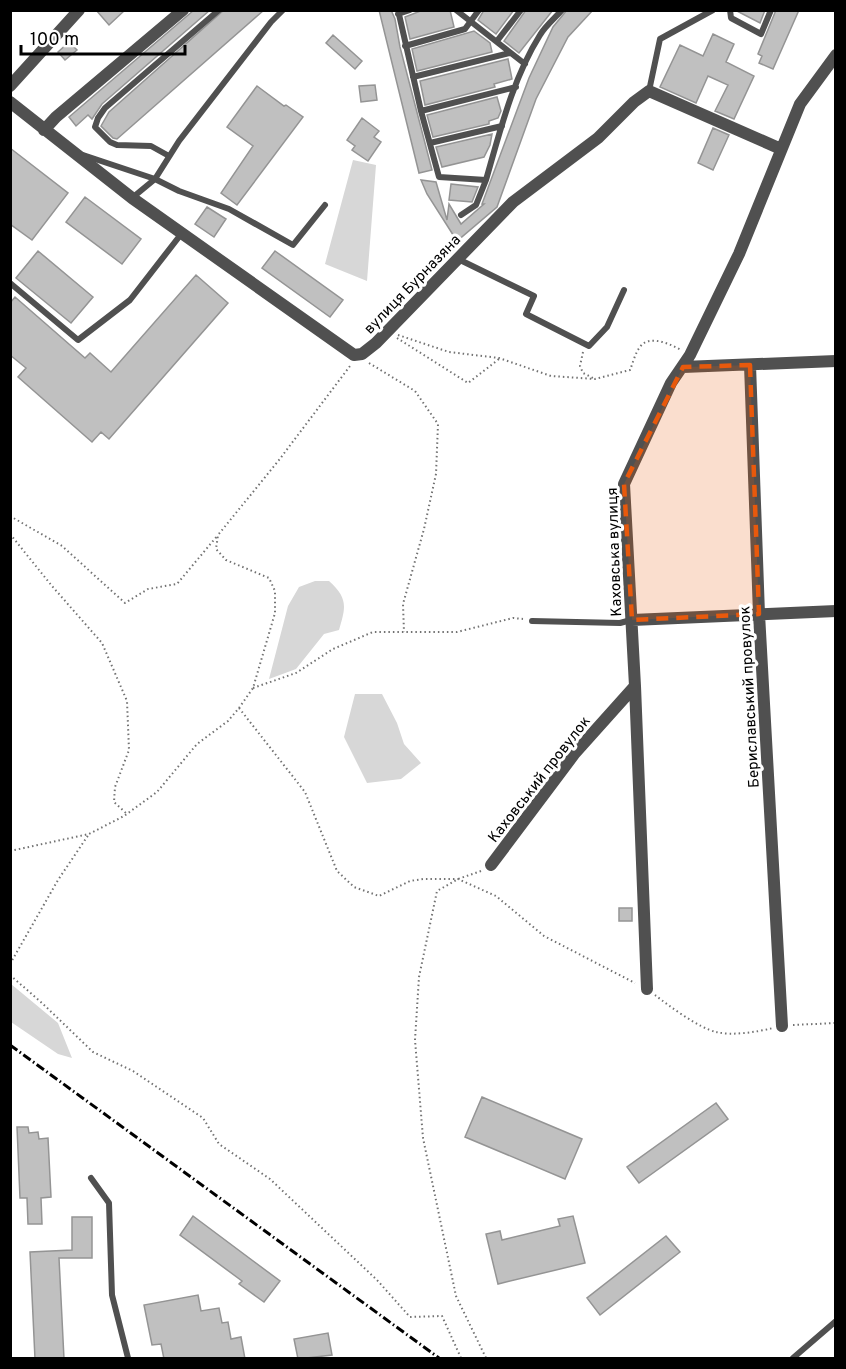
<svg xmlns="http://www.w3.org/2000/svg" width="846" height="1369" viewBox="0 0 846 1369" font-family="Overpass,sans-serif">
<rect width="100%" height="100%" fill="#fff"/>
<path fill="#d7d7d7" d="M353,160L376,165L367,281L325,264Z
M315,581H329C348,598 346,607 339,630L324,634L296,669L269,679L288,606L299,587Z
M355,694H382L397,723L404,744L421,763L401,779L367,783L344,737Z
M11,984L58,1023L72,1058L58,1054L11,1022Z"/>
<path fill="#c0c0c0" stroke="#949494" stroke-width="1.5" d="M96,10H125L109,25Z
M194,10H210L102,104L92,119L88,115L76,126L69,117Z
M224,10H264L117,139L113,138L101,126L109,112Z
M379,10H391L395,19L400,47L432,170L419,173Z
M423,10H450L454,27L410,39L405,17Z
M484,10H514L496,34L478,20Z
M526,10H553L519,53L504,41Z
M567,10H593L568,37L536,99L497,207L457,241L427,194L421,180L436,182L447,220L449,204L461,224L484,204H482L529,78L553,27Z
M735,10H765L760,23Z
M776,10H799L773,69L759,63L762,56L758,54Z
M474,31L490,43L492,52L417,71L412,49Z
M713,34L734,44L726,62L754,76L734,119L715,111L728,85L708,76L696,103L660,87L680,45L703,56Z
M333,35L362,61L355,69L326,43Z
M69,42L77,50L65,60L58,52Z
M508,59L512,79L494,84L495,87L425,105L420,81Z
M375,85L377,100L361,102L359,86Z
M257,86L284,106L286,105L303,117L237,205L221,193L253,146L227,127Z
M497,97L501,111L498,118L489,121V124L433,137L427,115Z
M362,118L379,131L374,137L381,142L368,161L352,150L355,146L347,140Z
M713,128L729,135L713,170L698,163Z
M492,134L490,145L484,157L442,167L436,147Z
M10,148L68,193L32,240L10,224Z
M451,184L478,187L472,202L449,200Z
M85,197L141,239L122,264L66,222Z
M207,207L226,219L214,237L195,224Z
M38,251L93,297L71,323L16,278Z
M275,251L343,300L330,317L262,268Z
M196,275L228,303L109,439L101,432L92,442L18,377L26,368L10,355V303L15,297L85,358L90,353L111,372Z
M619,908H632V921H619Z
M482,1097L582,1139L565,1179L465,1137Z
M716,1103L728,1119L639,1183L627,1167Z
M17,1127H28L29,1133L38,1132L39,1139L48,1138L51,1197L41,1198L42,1224H28L27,1198H20Z
M193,1216L280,1281L264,1302L239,1284L242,1281L180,1235Z
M573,1216L585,1263L498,1284L486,1234L500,1231L502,1240L560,1226L558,1219Z
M72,1217H92V1258H59L64,1359H35L30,1252L72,1250Z
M666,1236L680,1252L600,1315L587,1298Z
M198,1295L201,1311L219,1308L222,1323L228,1322L231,1339L241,1337L245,1359H164L161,1344L152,1345L144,1305Z
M328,1333L332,1355L298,1359L294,1339Z"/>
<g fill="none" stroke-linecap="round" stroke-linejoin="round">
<path stroke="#727272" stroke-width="2" stroke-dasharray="1.5 3" stroke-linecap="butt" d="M398,335L449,352L499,358L551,376L595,379L630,370C633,363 635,353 640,347C649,334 670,344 681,350
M397,338L468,383L499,359
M583,352L580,366L583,373L593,378
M369,363L415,391L438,424L436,474L424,529L403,604L404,632
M10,516L62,546L125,603L148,589L177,584L218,535
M10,534L52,586L102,643L127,701L129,750L115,787L114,802L127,814
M253,688L296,673L333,649L373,632H457L513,618L523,619
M239,708L305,792L337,871L354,887L379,896L410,881L423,879H458L496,896L544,936L635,983
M10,851L89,834L124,816L157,792L197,744L228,721L239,708L253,688L275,613V591L269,578L226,560L216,549L218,535L279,460L350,366
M481,871L458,879L437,891L419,977L415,1040L423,1138L456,1296L486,1358
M10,964L58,880L89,834
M10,975L42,1003L93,1052L133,1071L203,1118L219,1144L270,1179L377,1280L410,1317L442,1316L461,1358
M655,995C669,1006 699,1028 716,1032C732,1036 757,1032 773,1028
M793,1025L836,1023"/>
<path stroke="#505050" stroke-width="6" d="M398,10L421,111L439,177L486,180C500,131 513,78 540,35C545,26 555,18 562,10
M456,10L525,64
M730,10L731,18L761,34L771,10
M398,14L410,10
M497,41L521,10
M405,46L465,29L479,10
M413,77L510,53
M649,91L660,39L713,10
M421,111L516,87
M430,143L502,126
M83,155L155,179L179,191L229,209L293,245L325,205
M169,156L151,146L117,145L110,142L95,127L98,118L105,108L219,10
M132,198L155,179L179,141L271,22L283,10
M461,215L476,205L486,180
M458,259L534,296L526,314L589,346L607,327L624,290
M10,283L78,340L130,300L182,233
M532,621L620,623L631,620
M91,1178L109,1203L112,1295L128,1358
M793,1358L836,1321"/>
<path stroke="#505050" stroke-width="12" d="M10,86L79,10
M10,102L132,198L354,355L362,354L376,343L513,202L598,138L634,102L649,91L781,149
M44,130L56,117L183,10
M750,365L759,614L782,1026
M683,367L836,361
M632,620L836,611
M491,865L575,753L635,686
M647,989L635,686L624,484L671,383L690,355L739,254L800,104L836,55"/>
<path stroke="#000" stroke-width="3" stroke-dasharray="9 3 1.5 3" stroke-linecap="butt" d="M10,1045L439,1358"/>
</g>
<path fill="#e8590c" fill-opacity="0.2" stroke="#e8590c" stroke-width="4.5" stroke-dasharray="12 8" stroke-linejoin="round" d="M750,365L759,614L632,620L624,484L683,367Z"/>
<g text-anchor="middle" stroke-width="6" stroke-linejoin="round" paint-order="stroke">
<g font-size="15" fill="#000" stroke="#fff">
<text transform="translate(412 284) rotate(-46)" y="5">вулиця Бурназяна</text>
<text transform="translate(614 552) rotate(-92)" y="5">Каховська вулиця</text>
<text transform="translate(749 697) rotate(-93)" y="5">Бериславський провулок</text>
<text transform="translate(539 779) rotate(-52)" y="5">Каховський провулок</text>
</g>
</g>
<rect width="846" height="1369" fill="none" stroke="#000000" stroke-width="24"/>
<path d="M21 45v9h164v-9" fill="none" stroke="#000000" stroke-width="3"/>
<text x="30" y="45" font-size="18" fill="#000000" stroke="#ffffff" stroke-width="4.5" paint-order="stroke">100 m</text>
</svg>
